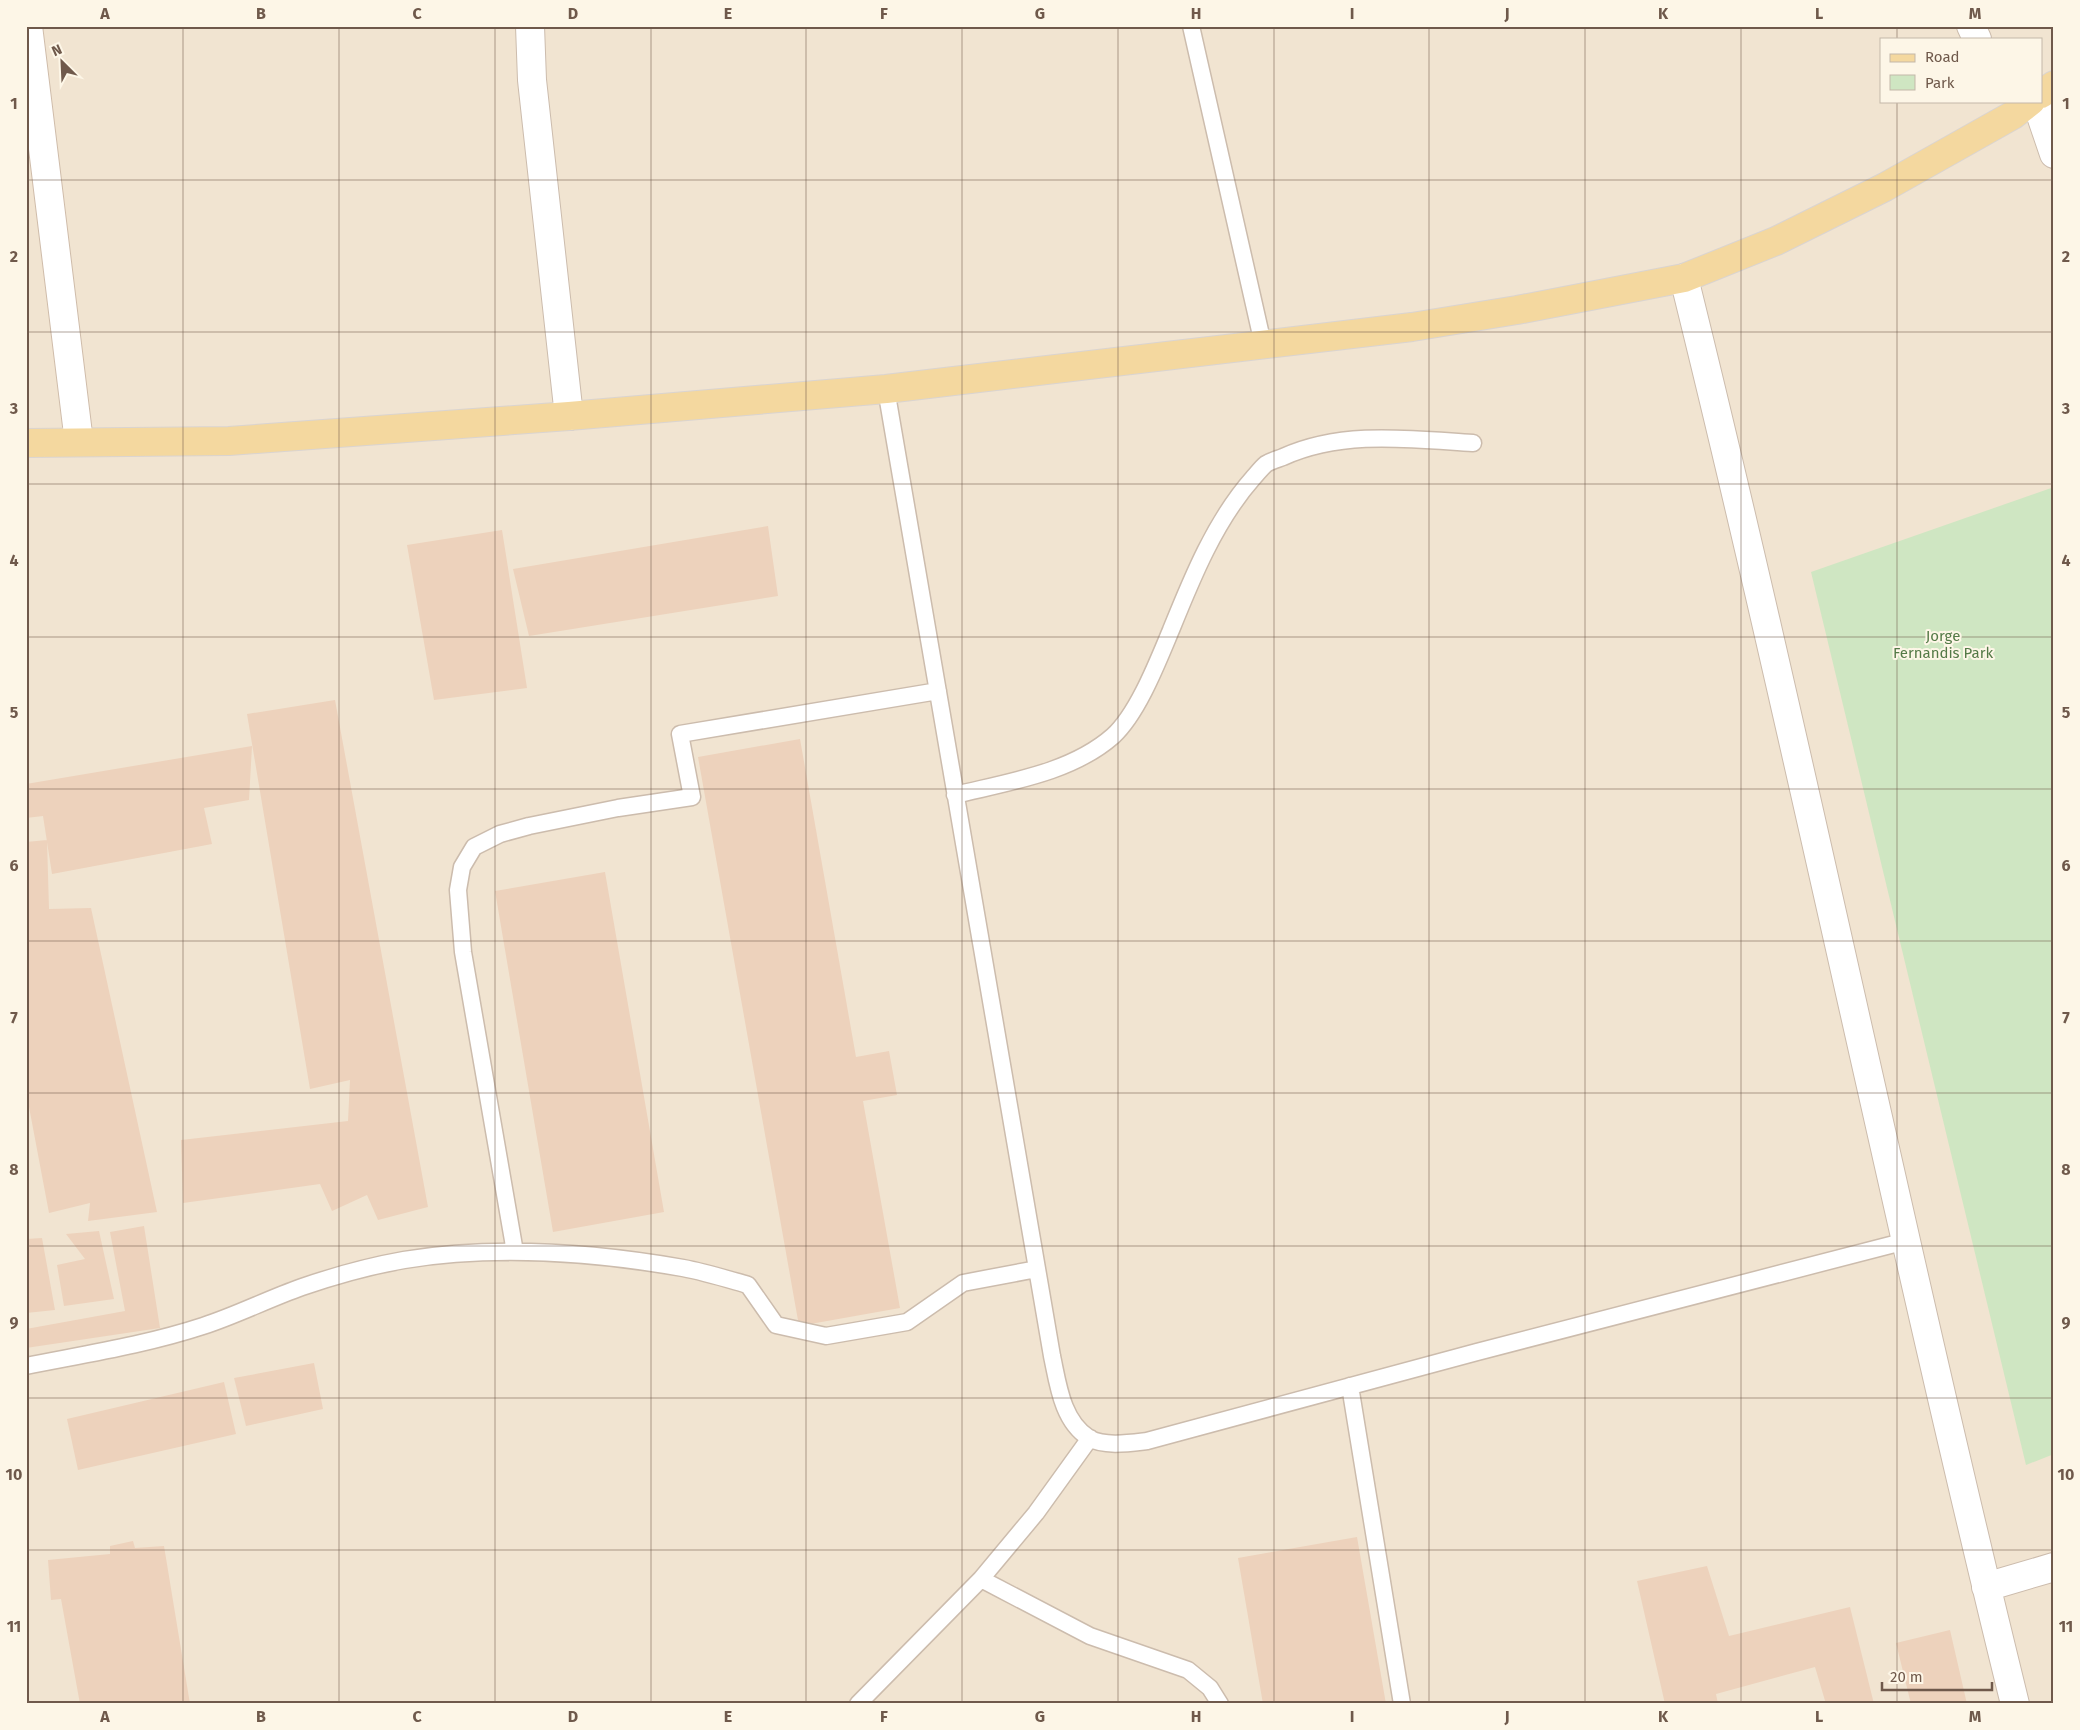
<svg xmlns="http://www.w3.org/2000/svg" width="2080" height="1730" viewBox="0 0 2080 1730" font-family="'Fira Sans',sans-serif">
<rect width="100%" height="100%" fill="#faf2e2"/>
<path fill="#f1e4d1" fill-rule="evenodd" d="M26,26H2054V1704H26ZM1881,39H2041V101H1881Z"/>
<path fill="#cfe6c2" d="M2054,487V1454L2026,1465L1811,572Z"/>
<path fill="#edd2bc" d="M768,526L778,596L529,636L513,569Z
M502,530L527,688L434,700L407,545Z
M335,700L428,1207L378,1220L367,1195L332,1211L320,1184L183,1203L181,1140L348,1121L350,1080L310,1089L247,714Z
M800,739L856,1057L889,1051L897,1095L863,1101L900,1308L799,1326L698,757Z
M252,746L249,800L204,808L212,844L52,874L43,816L26,818V784Z
M47,840L49,909L91,908L157,1212L88,1221L90,1203L49,1213L26,1091V842Z
M605,872L664,1212L553,1232L495,891Z
M144,1226L160,1328L26,1348V1329L125,1311L110,1232Z
M99,1231L114,1299L64,1306L57,1265L85,1259L66,1234Z
M42,1238L55,1310L26,1313V1239Z
M314,1363L323,1409L246,1426L234,1378Z
M224,1382L236,1434L78,1470L67,1419Z
M1357,1537L1386,1704H1263L1238,1558Z
M133,1541L135,1548L164,1546L190,1704H80L61,1599L51,1600L48,1560L110,1554V1546Z
M1707,1566L1729,1636L1850,1607L1874,1704H1826L1815,1667L1716,1694L1718,1704H1665L1637,1581Z
M1950,1630L1967,1704H1911L1896,1643Z"/>
<g fill="none" stroke-linecap="round" stroke-linejoin="round">
<defs>
<path id="lane" d="M1191,26L1263,344
M886,389L1052,1356C1058,1384 1062,1421 1089,1438C1104,1447 1130,1443 1147,1441L1477,1352L1906,1241
M955,795C1008,782 1071,773 1113,736C1138,713 1158,661 1171,630C1192,578 1215,521 1253,478C1257,474 1261,468 1266,464C1271,461 1278,459 1283,457C1342,430 1410,439 1473,443
M515,1252L463,952L458,890L462,867L474,847L500,834L529,826L618,808L692,797L680,734L938,691
M26,1366C86,1354 145,1345 203,1326C237,1315 268,1299 302,1287C334,1276 370,1266 404,1260C496,1245 591,1252 683,1268C705,1272 727,1279 748,1285L776,1325L826,1336L907,1322L963,1283L1037,1269
M1350,1386L1402,1704
M981,1579L1090,1636L1188,1670L1210,1688L1220,1704
M858,1704L981,1579L1036,1513L1090,1438"/>
<path id="street" d="M530,26L532,80L569,416
M1971,26L1977,39
M2036,101L2054,154
M1684,278C1801,751 1898,1230 2015,1704
M1986,1587L2054,1567"/>
<path id="secondary" d="M28,26L79,442"/>
<path id="primary" d="M2041,94L2054,85
M26,443L229,441L569,416L886,389L1412,327L1517,310L1684,278L1776,241L1885,187L2013,115L2031,101"/>
</defs>
<use href="#lane" stroke="#ccbcad" stroke-width="19"/>
<use href="#street" stroke="#ccbcad" stroke-width="30"/>
<use href="#secondary" stroke="#cfbcaa" stroke-width="30"/>
<use href="#primary" stroke="#dad4d0" stroke-width="30"/>
<use href="#lane" stroke="#fff" stroke-width="16"/>
<use href="#street" stroke="#fff" stroke-width="28"/>
<use href="#secondary" stroke="#fff" stroke-width="28"/>
<use href="#primary" stroke="#f4d89f" stroke-width="28"/>
</g>
<path fill="none" stroke="#6f594b" stroke-width="1" stroke-opacity="0.55" d="M183,26V1704M339,26V1704M495,26V1704M651,26V1704M806,26V1704M962,26V1704M1118,26V1704M1274,26V1704M1429,26V1704M1585,26V1704M1741,26V1704M1897,26V39M1897,101V1704M26,180H2054M26,332H2054M26,484H2054M26,637H2054M26,789H2054M26,941H2054M26,1093H2054M26,1246H2054M26,1398H2054M26,1550H2054"/>
<g text-anchor="middle" stroke-width="4" stroke-linejoin="round" paint-order="stroke">
<g font-size="15" fill="#547a47" stroke="#fdf6e7">
<text x="1943" y="641">Jorge<tspan x="1943" dy="17">Fernandis Park</tspan></text>
</g>
</g>
<rect width="2080" height="1730" fill="none" stroke="#fdf6e7" stroke-width="55"/>
<rect x="1880" y="38" width="162" height="65" fill="#fdf6e7" stroke="#c4b7a9"/>
<rect x="1890" y="54" width="25" height="8" fill="#f4d89f" stroke="#c4b7a9"/>
<text x="1925" y="62" font-size="15" fill="#6f594b">Road</text>
<rect x="1890" y="75" width="25" height="15" fill="#cfe6c2" stroke="#c4b7a9"/>
<text x="1925" y="88" font-size="15" fill="#6f594b">Park</text>
<g transform="translate(62 62) rotate(336)" stroke="#fdf6e7" stroke-width="4" paint-order="stroke">
<path d="M0-4L9 19L0 12L-9 19Z" fill="#6f594b"/>
<text y="-8" font-size="14" font-weight="bold" text-anchor="middle" fill="#6f594b">N</text>
</g>
<path d="M1882 1682v8h110v-8" fill="none" stroke="#6f594b" stroke-width="2.5"/>
<text x="1890" y="1682" font-size="15" fill="#6f594b" stroke="#fdf6e7" stroke-width="4" paint-order="stroke">20 m</text>
<rect x="28" y="28" width="2024" height="1674" fill="none" stroke="#6f594b" stroke-width="2"/>
<g font-size="16" text-anchor="middle" font-weight="bold" fill="#6f594b">
<text x="105" y="19">A</text>
<text x="261" y="19">B</text>
<text x="417" y="19">C</text>
<text x="573" y="19">D</text>
<text x="728" y="19">E</text>
<text x="884" y="19">F</text>
<text x="1040" y="19">G</text>
<text x="1196" y="19">H</text>
<text x="1352" y="19">I</text>
<text x="1507" y="19">J</text>
<text x="1663" y="19">K</text>
<text x="1819" y="19">L</text>
<text x="1975" y="19">M</text>
<text x="14" y="109">1</text>
<text x="2066" y="109">1</text>
<text x="14" y="262">2</text>
<text x="2066" y="262">2</text>
<text x="14" y="414">3</text>
<text x="2066" y="414">3</text>
<text x="14" y="566">4</text>
<text x="2066" y="566">4</text>
<text x="14" y="718">5</text>
<text x="2066" y="718">5</text>
<text x="14" y="871">6</text>
<text x="2066" y="871">6</text>
<text x="14" y="1023">7</text>
<text x="2066" y="1023">7</text>
<text x="14" y="1175">8</text>
<text x="2066" y="1175">8</text>
<text x="14" y="1328">9</text>
<text x="2066" y="1328">9</text>
<text x="14" y="1480">10</text>
<text x="2066" y="1480">10</text>
<text x="14" y="1632">11</text>
<text x="2066" y="1632">11</text>
<text x="105" y="1722">A</text>
<text x="261" y="1722">B</text>
<text x="417" y="1722">C</text>
<text x="573" y="1722">D</text>
<text x="728" y="1722">E</text>
<text x="884" y="1722">F</text>
<text x="1040" y="1722">G</text>
<text x="1196" y="1722">H</text>
<text x="1352" y="1722">I</text>
<text x="1507" y="1722">J</text>
<text x="1663" y="1722">K</text>
<text x="1819" y="1722">L</text>
<text x="1975" y="1722">M</text>
</g>
</svg>
